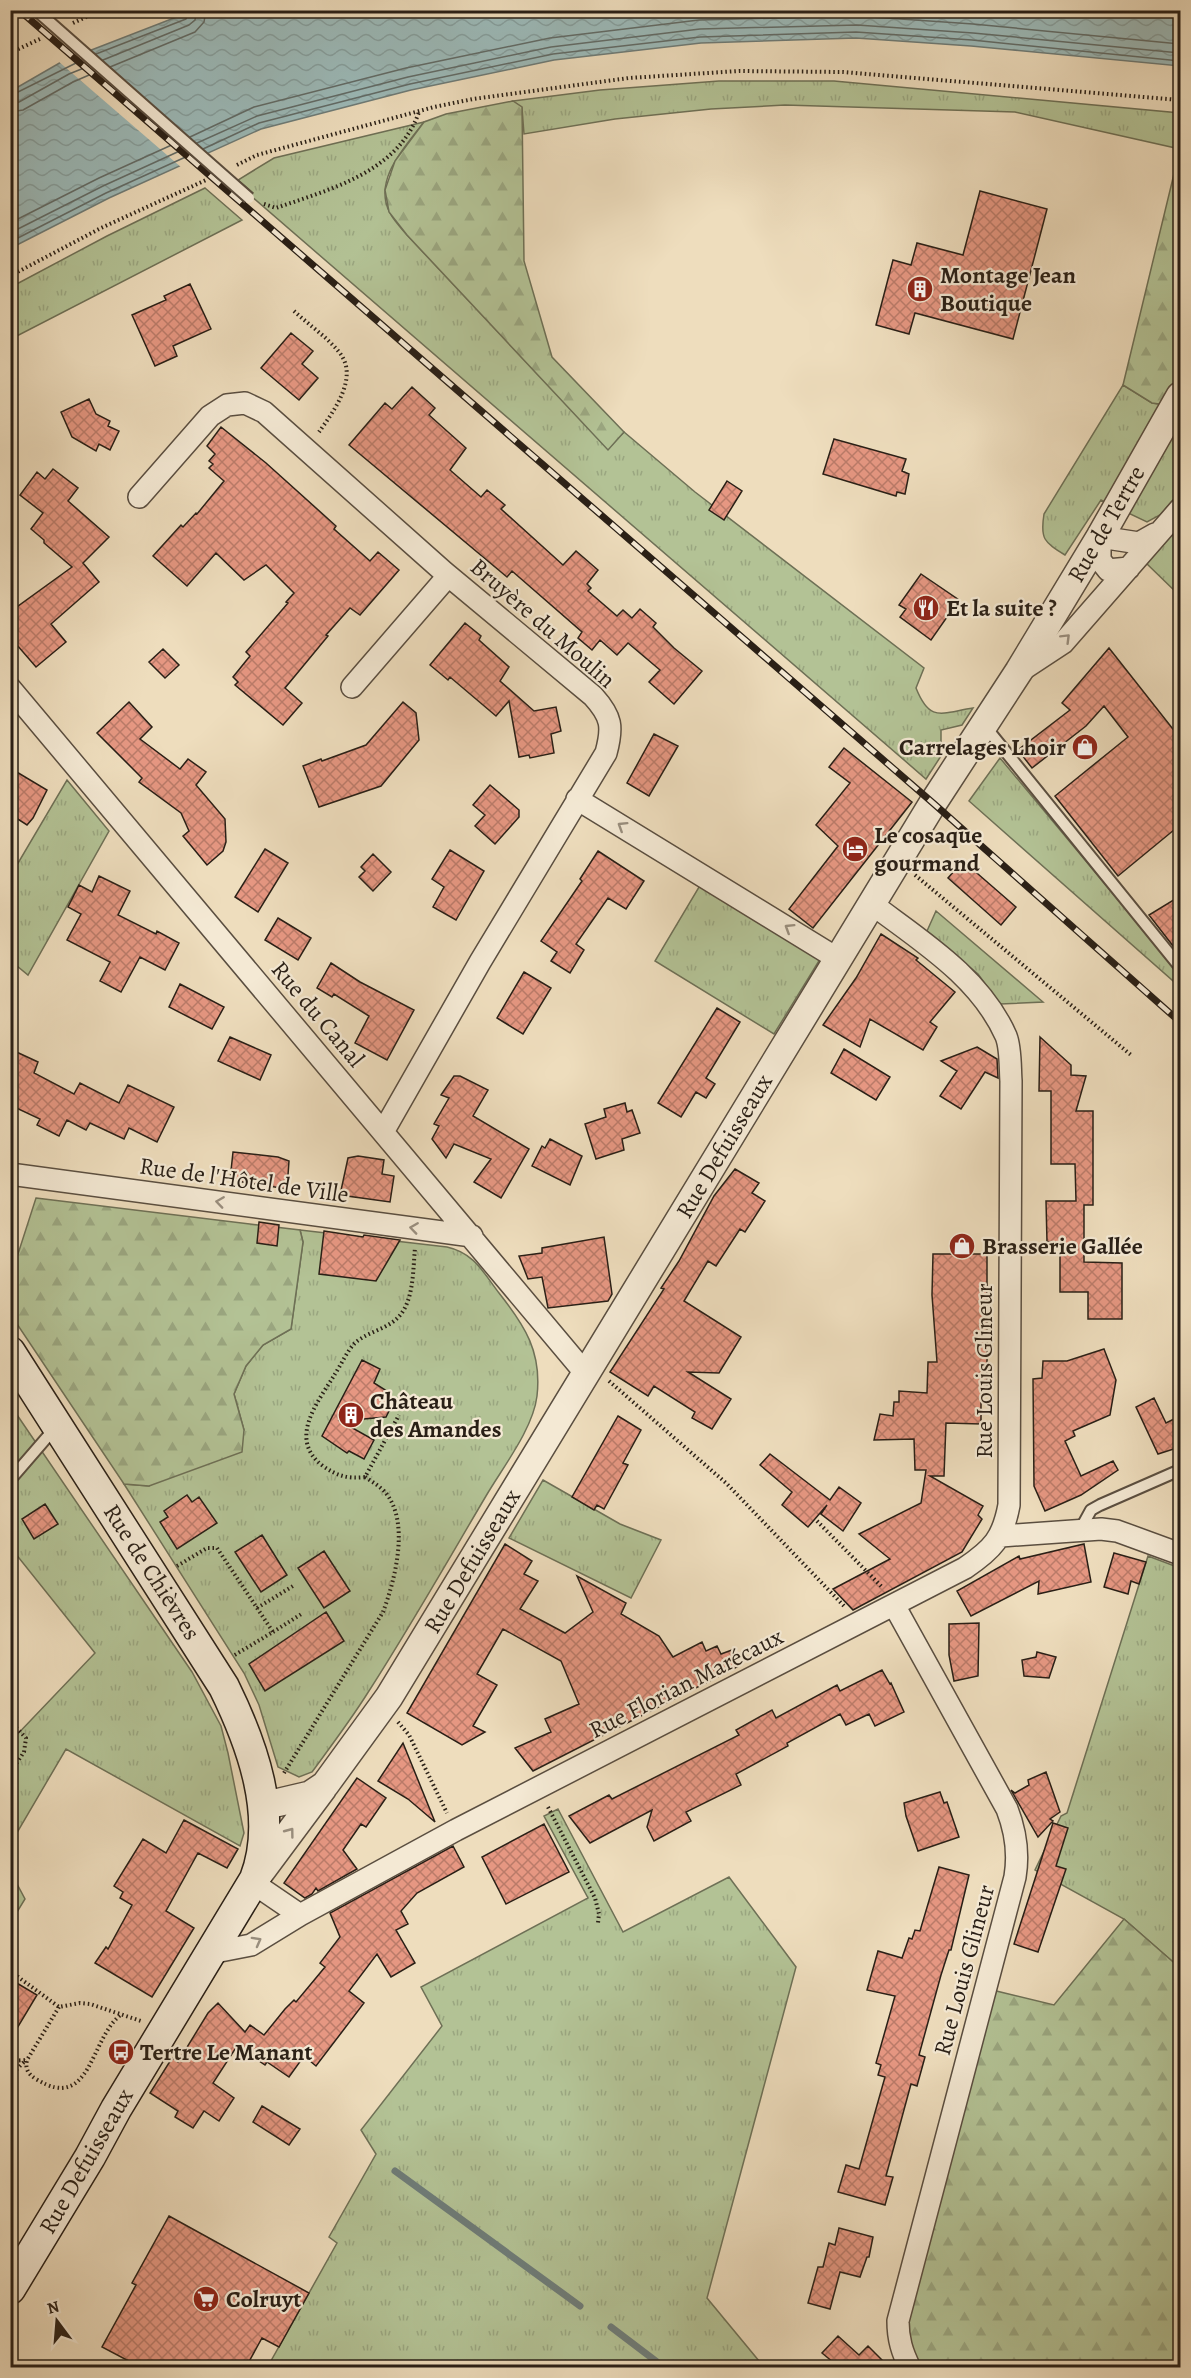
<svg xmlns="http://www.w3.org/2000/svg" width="1191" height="2378" viewBox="0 0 1191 2378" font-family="Alegreya,serif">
<defs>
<pattern id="grass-tufts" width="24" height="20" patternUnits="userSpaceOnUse" patternTransform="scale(1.5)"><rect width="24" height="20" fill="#b3c295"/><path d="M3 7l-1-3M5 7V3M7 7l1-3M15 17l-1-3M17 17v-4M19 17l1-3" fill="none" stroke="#9aa680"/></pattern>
<pattern id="forest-firs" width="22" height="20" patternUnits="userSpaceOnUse" patternTransform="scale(1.5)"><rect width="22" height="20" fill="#b3c295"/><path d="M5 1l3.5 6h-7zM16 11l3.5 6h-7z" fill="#9aa680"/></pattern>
<pattern id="water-waves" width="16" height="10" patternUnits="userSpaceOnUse" patternTransform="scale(1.5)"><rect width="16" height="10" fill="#9cbab9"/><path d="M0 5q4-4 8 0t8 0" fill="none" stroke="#869f9e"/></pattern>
<pattern id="building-cross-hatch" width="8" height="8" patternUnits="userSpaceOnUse" patternTransform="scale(1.5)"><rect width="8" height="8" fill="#e69782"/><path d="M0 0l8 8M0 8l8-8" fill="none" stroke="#ba7b69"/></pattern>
</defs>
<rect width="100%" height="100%" fill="#eeddbd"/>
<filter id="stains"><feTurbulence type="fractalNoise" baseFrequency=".00333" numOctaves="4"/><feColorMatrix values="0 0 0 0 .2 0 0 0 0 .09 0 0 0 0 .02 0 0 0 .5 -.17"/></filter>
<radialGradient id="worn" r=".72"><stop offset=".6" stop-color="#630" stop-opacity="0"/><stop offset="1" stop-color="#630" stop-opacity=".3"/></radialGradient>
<path fill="url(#grass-tufts)" stroke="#6e7056" stroke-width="1.5" d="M719,81H834L1180,113V149L1015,112L785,105L711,109L615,119L524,134L522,108L513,101L600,90Z
M424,122C406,146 372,180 390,213C394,221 401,228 407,235L608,449L624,432L695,492L924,668L916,688C930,723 941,713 973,708L962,725L941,730V756L926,779L251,196L253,193L238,180L274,158Z
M205,188L242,220L11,339V287L107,236Z
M1123,385L1152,403L1180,407V492L1160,515L1147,522L1101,500L1065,555C1044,542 1040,539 1044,514Z
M1180,524V596L1146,563Z
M1000,758L1180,974V987L969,801Z
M67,780L109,831L28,975L11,961V875Z
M702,882L822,956L774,1034L655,961Z
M936,911L1043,1002L1000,1004L978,974L927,931Z
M300,1230L447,1247C474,1253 483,1272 499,1293C525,1326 542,1352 537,1396C533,1429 503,1467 486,1496C447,1562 409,1629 367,1694C350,1721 331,1746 312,1772L299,1777L278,1767L259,1705L244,1673L124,1484L149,1486L244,1430L234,1394L246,1366L263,1345L291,1329L303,1242Z
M11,1406L192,1672L221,1726L228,1753L244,1833L240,1846L66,1749L11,1843V1741L95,1653L11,1548Z
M543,1480L620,1524L661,1540L631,1598L509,1538Z
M1148,1556L1180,1568V1968L1124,1919L1035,1870L1061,1816L1067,1813Z
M558,1809L623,1932L729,1877L796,1967L707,2298L764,2367L267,2368L337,2243L329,2237L376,2154L361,2130L442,2026L421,1987L588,1898L544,1816Z
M10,1852L16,1882L25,1899L11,1922Z"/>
<path fill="url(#forest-firs)" stroke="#6e7056" stroke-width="1.5" d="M513,101L522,107L524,261L552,357L624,432L608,450L407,235L389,212L385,190L395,161L424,122L446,114Z
M1180,149V407L1152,403L1123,385Z
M36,1198L300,1230L303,1242L291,1329L263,1345L246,1366L234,1394L244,1430L242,1452L149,1486L124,1484L11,1315L10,1280L17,1275L11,1261L17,1257Z
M1124,1919L1180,1968V2367H918L905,2319L992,1990L1054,2005Z"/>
<path fill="url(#water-waves)" stroke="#6e7c78" stroke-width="1.5" d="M192,11H1180V66L971,46L856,38L701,43L554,60L411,90L261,129L109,198L11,248V91L63,61Z"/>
<path fill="#eeddbd" d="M87,48L210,155L182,168L58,61Z"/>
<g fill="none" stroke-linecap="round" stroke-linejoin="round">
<path stroke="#626c68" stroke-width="1.5" d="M96,54L186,19L190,10
M103,60L189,25L195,20L197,10
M110,67L195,32L204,22L206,10
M10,96L82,60
M10,103L19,102L69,74L89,66
M10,112L23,110L73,82L96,72
M190,137L254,107L406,68L550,38L699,20L857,16L973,24L1180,44
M197,143L257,116L408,77L551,47L700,29L857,25L973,33L1180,53
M203,149L259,123L410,84L553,54L700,37L856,32L972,40L1180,61
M10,223L99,178L176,143
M10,233L103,186L184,149
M10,242L106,193L190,155"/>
<path stroke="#6e7c78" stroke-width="7" d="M395,2171L580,2306
M611,2327L665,2368"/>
</g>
<path fill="url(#building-cross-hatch)" stroke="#291f16" stroke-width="1.5" d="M980,191L1047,209L1013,339L915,313L909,334L876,325L893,260L911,265L917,243L963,255Z
M190,284L211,329L173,346L177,356L155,366L132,315L166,300L164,296Z
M291,333L313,351L302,364L318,378L299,400L261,368Z
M412,387L435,408L429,415L466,448L450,470L481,497L487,490L505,505L501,509L563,565L576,551L598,570L587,584L591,588L588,591L617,616L623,610L632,618L640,609L656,623L653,627L674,648L702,671L674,704L649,682L660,670L628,643L617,655L600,640L592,650L578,638L582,632L512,571L507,577L349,445L385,403L392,409Z
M89,399L96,414L110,421L108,426L119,431L110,450L99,444L96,451L72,437L61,412Z
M221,427L266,463L336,526L334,529L370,561L378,552L399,570L360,615L350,608L326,635L328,636L285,688L302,703L283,725L235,685L238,682L233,677L250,656L246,652L288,603L286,602L294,593L266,565L244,580L216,553L187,586L153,556L181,525L183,527L196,513L197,514L224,481L209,468L213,464L209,461L215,454L207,446Z
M834,439L906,459L902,471L909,474L905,494L897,492L896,496L823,474Z
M53,469L78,488L68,501L109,537L83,563L99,582L51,624L66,642L36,667L10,637V612L72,567L44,543V540L31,529L43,513L20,495L37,472L45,479Z
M727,481L742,491L724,520L709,510Z
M921,574L959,600L931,640L900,617L906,609L899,605Z
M465,623L481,636L479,640L509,667L500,681L534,711L556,707L561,731L551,734L554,753L530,758L529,755L519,757L509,701L496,716L450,677L448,680L430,665Z
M1109,648L1180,738V825L1118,876L1055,796L1128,737L1104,706L1086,726L1032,768L1018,750L1070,710L1062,703Z
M163,649L179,665L165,678L149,662Z
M129,702L152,727L140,739L180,769L188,759L206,772L196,785L225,819L226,842L223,851L207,865L183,836L189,831L181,813L139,782L142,778L97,733Z
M403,702L416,713L419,740L381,786L319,807L303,766L321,759L322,761L366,745Z
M654,734L678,746L649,796L627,783Z
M844,748L912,802L813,928L789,909L838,846L816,825L850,783L829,767Z
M10,768L47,790L33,818L27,825L10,814Z
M490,785L519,810V817L495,844L475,826L485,815L473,805Z
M265,849L288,863L258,912L235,897Z
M450,850L484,871L456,920L433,907L444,887L432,879Z
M598,851L644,881L626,909L608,898L576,944L584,950L570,973L551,961L557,952L541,941L582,881L580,879Z
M373,854L391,872L373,891L359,877L365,871L361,867Z
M963,861L1016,907L1001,925L948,878Z
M99,876L130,891L118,915L156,934L157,931L179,943L165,970L140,957L121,992L100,981L110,962L67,940L81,914L68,907L79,885L92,892Z
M1180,896V955L1149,915Z
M278,918L311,938L298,960L265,940Z
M881,934L918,958L916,960L955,992L930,1022L937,1027L923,1050L870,1019L860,1047L823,1025L856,978Z
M331,963L360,982L414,1010L387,1060L355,1043L369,1016L334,994L332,997L317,988Z
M524,972L551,988L523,1034L497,1018Z
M180,984L224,1007L212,1029L169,1007Z
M717,1008L740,1022L706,1078L715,1084L706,1098L696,1092L681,1117L658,1103Z
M230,1037L271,1055L260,1080L218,1061Z
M1040,1037L1071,1065V1075L1086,1076L1076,1111H1093V1205H1084V1262L1122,1263V1319H1088V1292H1060V1242H1047L1046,1201H1076L1075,1164H1051V1091H1039Z
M977,1047L997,1059L998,1078L985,1072L961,1109L940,1096L957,1071L941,1061Z
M10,1049L38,1062L34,1073L74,1094L80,1083L119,1103L128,1085L174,1107L157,1142L129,1128L124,1139L90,1123L86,1130L67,1120L59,1136L37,1125L40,1119L10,1105Z
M844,1049L890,1077L876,1100L831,1073Z
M454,1076H460L488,1090L473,1116L529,1149L501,1198L474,1182L491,1159L454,1144L446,1158L432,1139L439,1126L434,1124L449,1098L441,1095Z
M625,1103L627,1112L632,1110L640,1133L622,1139L624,1150L596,1159L585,1124L606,1117L604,1109Z
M550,1139L582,1156L570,1185L532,1166L542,1146L545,1148Z
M233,1152L278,1157L289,1161L287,1189L230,1180Z
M358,1156L384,1160L382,1174L394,1176L390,1202L340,1195L348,1158Z
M735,1169L759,1183L752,1193L765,1201L745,1232L740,1229L716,1266L708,1261L684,1301L741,1337L719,1373L688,1372L731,1399L712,1429L692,1418L695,1412L654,1386L648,1396L610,1372L664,1289L661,1288L679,1261L714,1196Z
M259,1222L279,1225L277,1246L257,1243Z
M324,1231L363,1237L364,1235L400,1240L376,1281L319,1274Z
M604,1237L612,1294L608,1301L548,1308L542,1277L528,1279L519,1256L542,1253V1248Z
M933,1254H987V1394H981V1424L946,1423L944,1476H930L983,1506L978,1515L982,1519L962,1552L853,1610L833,1589L890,1559L859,1534L921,1503L926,1470H915L914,1439L874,1440L880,1414L893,1416L894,1402H899V1391L927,1393L928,1362H937L932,1295Z
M1104,1349L1116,1380L1110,1415L1073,1431L1075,1436L1065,1441L1081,1476L1113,1461L1118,1470L1081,1495L1045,1511L1034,1486L1033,1379L1042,1378L1043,1361H1067Z
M362,1360L380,1369L374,1383L390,1393L386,1400L390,1409L386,1417L340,1421L374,1440L364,1459L349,1451L347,1453L322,1436Z
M1154,1398L1166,1423L1180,1416V1447L1158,1454L1136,1407Z
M618,1416L641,1430L623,1463L628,1465L604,1509L597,1505L594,1510L572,1497Z
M770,1454L830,1500L839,1487L861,1503L843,1531L821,1514L827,1505L808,1527L782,1505L792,1492L760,1465Z
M187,1495L192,1502L199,1497L217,1523L177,1549L160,1522L168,1517L164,1511Z
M45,1504L58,1524L34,1539L22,1519Z
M262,1535L287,1575L261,1592L235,1552Z
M505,1544L532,1561L524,1574L538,1581L520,1609L565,1633L593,1612L577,1576L626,1603L621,1614L659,1636L673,1657L702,1642L706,1651L717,1646L721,1654L732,1650L739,1666L533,1771L515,1748L551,1732L545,1719L579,1704L561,1661L503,1629L477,1674L497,1685L473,1726L485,1732L462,1745L407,1713Z
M1084,1544L1091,1582L1038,1594L1039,1581L971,1616L957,1591L1019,1556L1020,1559Z
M324,1551L350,1591L324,1608L298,1568Z
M1114,1553L1146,1562L1139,1584L1131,1581L1128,1594L1104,1587Z
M326,1612L344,1641L265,1691L249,1664Z
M979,1623L978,1676L954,1681L949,1655V1624Z
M1037,1652L1056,1657L1049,1678L1024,1676L1022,1660L1036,1657Z
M882,1670L890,1684L891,1683L904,1712L875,1726L869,1714L846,1725L840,1714L787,1743L788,1746L736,1774L741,1785L686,1812L691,1821L654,1841L647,1827L652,1810L590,1843L569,1816L609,1795L612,1799L739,1735L736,1730L772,1710L776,1718L837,1685L840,1691Z
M403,1743L435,1822L408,1799L378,1781Z
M1046,1772L1060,1812L1050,1819L1053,1821L1038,1837L1011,1790L1015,1793L1029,1785L1028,1780Z
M357,1778L386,1798L366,1827L361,1824L343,1850L357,1869L318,1891L316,1888L312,1894L305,1898L284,1883Z
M940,1792L944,1803L947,1802L959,1837L918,1851L906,1816L904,1803Z
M184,1820L238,1849L227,1868L198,1853L166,1911L194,1928L152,1997L95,1963L106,1947L108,1949L132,1905L120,1898L123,1892L114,1886L143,1839L166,1853Z
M1053,1823L1068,1828L1056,1866L1066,1869L1038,1952L1014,1944Z
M544,1824L569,1872L506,1904L482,1857Z
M453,1846L464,1867L417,1893L401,1911L408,1924L396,1930L415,1963L391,1977L377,1954L349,1991L364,2003L316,2066L304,2056L289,2077L267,2062L265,2065L237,2046L213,2083L234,2098L219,2121L204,2111L193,2128L175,2117L178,2111L150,2093L172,2058L178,2062L208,2013L218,2003L245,2032L250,2025L264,2035L285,2009L294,2000L296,2002L325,1967L320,1963L340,1937L330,1913Z
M939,1867L969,1875L951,1950H949L941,1975L919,2055L925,2057L917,2086L911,2084L886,2176L893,2177L885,2205L838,2192L846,2165L859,2169L885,2077L878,2075L881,2065L876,2063L895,1996L867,1990L878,1951L902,1958L909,1938L912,1939L915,1930L920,1931Z
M10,1979L37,1995L10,2040Z
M262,2106L300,2129L289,2145L253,2122Z
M169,2216L309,2293L279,2347L262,2338L246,2367H140L102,2347L136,2285L132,2283Z
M839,2228L873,2237L869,2257H867L860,2277L840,2272L830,2309L808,2303L818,2267H823L829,2243L835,2245Z
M838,2336L859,2355L868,2346L889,2367H839L822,2353Z"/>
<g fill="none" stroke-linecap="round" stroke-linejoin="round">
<defs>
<path id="service" d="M984,725L1180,967
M10,1480L55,1428
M1080,1530L1091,1510L1100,1505L1180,1470"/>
<path id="minor" d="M139,497L210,416L227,405L245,403L264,412L444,572L593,696C612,717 613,727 606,753L480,962L383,1132
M1129,568L1108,570L1100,560V537L1139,543L1155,534
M1022,670L1063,643L1180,509
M352,687L448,576
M10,688L586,1374
M577,799L838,959
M10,1174L472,1236
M1001,1536L1101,1529L1117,1531L1180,1554
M894,1605L1007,1809C1016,1832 1019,1853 1015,1877L898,2321C898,2339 902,2352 910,2368
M253,1883L300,1915
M210,1953L251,1945L300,1915L456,1830L965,1568C993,1549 1003,1538 1009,1505L1011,1081C1010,1068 1011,1048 1006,1036C980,977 921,941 872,904"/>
<path id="tertiary" d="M263,1806L310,1795L325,1785L389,1697L933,803L1019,671L1100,537L1180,396
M256,1878L323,1788"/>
<path id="secondary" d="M10,1352L224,1687C252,1744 279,1817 255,1879L116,2109L90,2157L10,2289"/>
</defs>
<use href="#service" stroke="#5a4e40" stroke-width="14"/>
<use href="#minor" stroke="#5a4e40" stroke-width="24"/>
<use href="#tertiary" stroke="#5a4e40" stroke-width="30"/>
<use href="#secondary" stroke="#291f16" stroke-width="33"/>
<path stroke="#291f16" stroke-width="4" stroke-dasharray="1.5 3" stroke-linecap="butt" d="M73,23L101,10
M10,53L42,38
M237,165L257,155L434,107L473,99L629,78L739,71L843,72L1180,100
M264,204L276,208C331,189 398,172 419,112
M10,276L101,228L206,180
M294,311C309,325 327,337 339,352C360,377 333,412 319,432
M915,875L1131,1055
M609,1381L726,1483L844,1606
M365,1477C348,1479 337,1476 323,1466C287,1439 318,1402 335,1374C341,1365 347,1351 355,1343C368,1331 390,1329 401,1314C414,1297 413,1268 415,1248
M817,1521L882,1587
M177,1566L207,1548H217L273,1632L233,1656
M257,1608L293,1586
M273,1632L303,1613
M10,1721L26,1738L24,1752L10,1773
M398,1722L409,1735L447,1813
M284,1773L383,1612C395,1580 411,1520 384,1491C378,1485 371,1481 365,1477L399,1415
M548,1807L595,1898L599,1914L598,1923
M10,1971L59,2007L80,2003L90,2004L141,2021
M59,2007L27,2060C25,2069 28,2074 36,2079C92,2114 90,2036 122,2014
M10,2061L26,2060
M10,2076L26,2060"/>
<use href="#service" stroke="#f4e9d4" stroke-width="10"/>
<use href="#minor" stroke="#f4e9d4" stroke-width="21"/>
<use href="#tertiary" stroke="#f4e9d4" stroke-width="27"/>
<use href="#secondary" stroke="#f4e9d4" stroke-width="30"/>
<defs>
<path id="rail" d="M19,10L933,803L1180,1022"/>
</defs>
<use href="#rail" stroke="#291f16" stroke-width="7"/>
<use href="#rail" stroke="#f4e9d4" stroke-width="4.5" stroke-dasharray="14" stroke-linecap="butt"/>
<defs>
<path id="service-bridge" d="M36,10L249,198"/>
</defs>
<use href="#service-bridge" stroke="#5a4e40" stroke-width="14" stroke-linecap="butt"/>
<use href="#service-bridge" stroke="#f4e9d4" stroke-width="10"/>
</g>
<defs><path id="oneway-chevron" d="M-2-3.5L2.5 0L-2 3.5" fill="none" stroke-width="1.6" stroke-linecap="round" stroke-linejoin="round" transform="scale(1.5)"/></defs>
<g stroke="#998e7e">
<use href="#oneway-chevron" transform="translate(1066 638) rotate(-45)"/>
<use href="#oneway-chevron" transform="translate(622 826) rotate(-148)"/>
<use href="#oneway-chevron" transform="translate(789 928) rotate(-148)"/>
<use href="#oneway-chevron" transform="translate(220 1202) rotate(-172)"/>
<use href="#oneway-chevron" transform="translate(414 1228) rotate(-172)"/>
<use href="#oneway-chevron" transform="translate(290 1832) rotate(-53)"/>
<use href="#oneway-chevron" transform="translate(257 1941) rotate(-29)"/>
</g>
<defs>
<symbol id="building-disc" viewBox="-11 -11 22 22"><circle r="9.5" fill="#8f2418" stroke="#f4e9d4"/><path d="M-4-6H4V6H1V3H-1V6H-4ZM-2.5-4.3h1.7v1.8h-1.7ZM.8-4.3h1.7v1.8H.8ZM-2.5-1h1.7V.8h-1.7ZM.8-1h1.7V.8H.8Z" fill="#fff"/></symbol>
<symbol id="restaurant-disc" viewBox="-11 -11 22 22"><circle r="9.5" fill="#8f2418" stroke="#f4e9d4"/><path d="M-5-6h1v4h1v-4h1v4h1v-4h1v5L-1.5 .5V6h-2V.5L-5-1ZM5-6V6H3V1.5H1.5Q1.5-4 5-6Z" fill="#fff"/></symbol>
<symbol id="shop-disc" viewBox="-11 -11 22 22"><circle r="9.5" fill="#8f2418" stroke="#f4e9d4"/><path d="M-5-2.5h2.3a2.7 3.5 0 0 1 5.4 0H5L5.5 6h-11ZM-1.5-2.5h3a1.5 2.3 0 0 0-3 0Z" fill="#fff"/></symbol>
<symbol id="hotel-disc" viewBox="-11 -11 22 22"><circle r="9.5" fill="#8f2418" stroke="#f4e9d4"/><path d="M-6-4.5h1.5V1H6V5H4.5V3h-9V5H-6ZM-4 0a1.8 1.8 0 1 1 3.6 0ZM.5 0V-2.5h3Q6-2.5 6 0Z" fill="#fff"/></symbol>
<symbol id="bus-disc" viewBox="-11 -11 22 22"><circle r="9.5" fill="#8f2418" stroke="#f4e9d4"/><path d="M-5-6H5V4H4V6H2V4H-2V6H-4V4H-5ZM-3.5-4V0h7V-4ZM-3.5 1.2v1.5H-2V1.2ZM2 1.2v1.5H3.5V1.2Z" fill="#fff"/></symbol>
<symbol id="supermarket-disc" viewBox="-11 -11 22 22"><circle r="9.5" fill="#8f2418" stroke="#f4e9d4"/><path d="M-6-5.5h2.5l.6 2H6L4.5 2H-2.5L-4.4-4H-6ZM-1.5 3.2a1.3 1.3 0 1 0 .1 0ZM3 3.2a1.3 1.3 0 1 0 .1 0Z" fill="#fff"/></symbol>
</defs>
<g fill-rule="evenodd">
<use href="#building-disc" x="905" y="274" width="30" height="30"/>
<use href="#restaurant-disc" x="911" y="593" width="30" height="30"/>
<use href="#shop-disc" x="1070" y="732" width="30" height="30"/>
<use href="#hotel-disc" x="840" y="834" width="30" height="30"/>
<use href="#shop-disc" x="947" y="1231" width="30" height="30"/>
<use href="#building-disc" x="336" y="1400" width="30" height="30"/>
<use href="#bus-disc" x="106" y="2037" width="30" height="30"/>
<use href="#supermarket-disc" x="191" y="2284" width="30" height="30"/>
</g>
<g text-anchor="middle" stroke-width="4.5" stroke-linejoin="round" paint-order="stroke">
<g font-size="24" font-weight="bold" fill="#291f16" stroke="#f4e9d4" text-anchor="start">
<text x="940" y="283">Montage Jean<tspan x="940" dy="28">Boutique</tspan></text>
<text x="946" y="616">Et la suite ?</text>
<text x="1066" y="755" text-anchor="end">Carrelages Lhoir</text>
<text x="874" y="843">Le cosaque<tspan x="874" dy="28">gourmand</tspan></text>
<text x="982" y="1254">Brasserie Gallée</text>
<text x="370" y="1409">Château<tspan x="370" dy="28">des Amandes</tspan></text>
<text x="140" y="2060">Tertre Le Manant</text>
<text x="226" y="2307">Colruyt</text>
</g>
<g font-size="24" fill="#291f16" stroke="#f4e9d4">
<text transform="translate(1106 524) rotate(-60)" y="8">Rue de Tertre</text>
<text transform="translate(543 623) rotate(41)" y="8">Bruyère du Moulin</text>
<text transform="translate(318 1014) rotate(50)" y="8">Rue du Canal</text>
<text transform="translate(724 1146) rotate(-59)" y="8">Rue Defuisseaux</text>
<text transform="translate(244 1180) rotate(8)" y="8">Rue de l'Hôtel de Ville</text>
<text transform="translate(984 1371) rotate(-90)" y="8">Rue Louis Glineur</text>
<text transform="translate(472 1561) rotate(-59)" y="8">Rue Defuisseaux</text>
<text transform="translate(152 1572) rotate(57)" y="8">Rue de Chièvres</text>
<text transform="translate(686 1683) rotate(-27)" y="8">Rue Florian Marécaux</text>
<text transform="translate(964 1970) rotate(-75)" y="8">Rue Louis Glineur</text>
<text transform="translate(86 2161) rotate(-60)" y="8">Rue Defuisseaux</text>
</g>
</g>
<rect width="1191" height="2378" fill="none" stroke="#eeddbd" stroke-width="36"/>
<rect x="12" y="12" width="1167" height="2354" fill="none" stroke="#291f16" stroke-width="3"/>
<rect x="18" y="18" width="1155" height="2342" fill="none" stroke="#291f16" stroke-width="1.5"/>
<g transform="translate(57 2321) rotate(344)" stroke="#f4e9d4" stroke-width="4.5" paint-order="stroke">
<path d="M0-4.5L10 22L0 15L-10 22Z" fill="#291f16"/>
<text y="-9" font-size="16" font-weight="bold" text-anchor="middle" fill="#291f16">N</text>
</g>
<rect width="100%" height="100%" filter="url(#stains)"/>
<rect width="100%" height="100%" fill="url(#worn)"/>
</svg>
